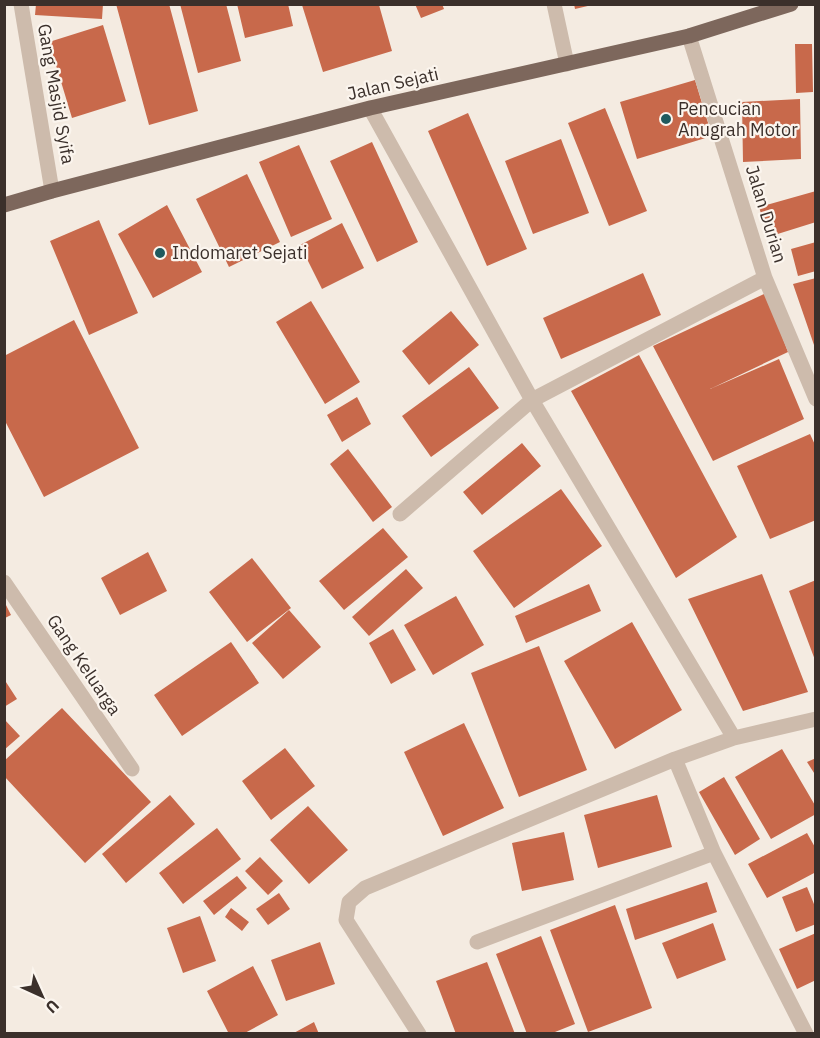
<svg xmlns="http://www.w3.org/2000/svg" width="820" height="1038" viewBox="0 0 820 1038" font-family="'IBM Plex Sans',sans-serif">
<rect width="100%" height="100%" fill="#f4ebe1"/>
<path fill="#c8694b" d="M36,4H103L102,19L35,15Z
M116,4H169L198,111L149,125Z
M180,4H226L241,61L198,73Z
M237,4H288L293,26L245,38Z
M415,4H442L444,9L421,18Z
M574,4H592V5L575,9Z
M302,5H379L392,51L323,72Z
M103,25L126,101L72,118L49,42Z
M795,44H812L813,92L796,93Z
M695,80L712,136L637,159L620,102Z
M800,99L801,159L743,162L742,102Z
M605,108L647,211L609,226L568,123Z
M468,113L527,249L487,266L428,131Z
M561,139L589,213L533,234L505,161Z
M372,142L418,242L377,262L330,161Z
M299,145L332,219L291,237L259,162Z
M247,174L280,242L229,267L196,199Z
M816,191V222L768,237L759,207Z
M167,205L202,272L153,298L118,234Z
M99,220L138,313L89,335L50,241Z
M342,223L364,268L322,289L300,245Z
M816,242V271L798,276L791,249Z
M643,273L661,315L561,359L543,318Z
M816,278V344L814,345L793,284Z
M766,293L788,352L710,389L779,359L804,419L713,461L653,346Z
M311,301L360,382L325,404L276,322Z
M451,311L479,345L429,385L402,351Z
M74,320L139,448L44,497L4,419V356Z
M639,355L737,537L676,578L571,391Z
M469,367L499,408L431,457L402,416Z
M357,397L371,424L342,442L327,415Z
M810,434L816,447V520L770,539L737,466Z
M522,443L541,466L482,515L463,492Z
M348,449L392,507L373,522L330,464Z
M561,489L602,546L514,608L473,551Z
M383,528L408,557L344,610L319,581Z
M148,552L167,591L120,615L101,578Z
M252,558L291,608L247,642L209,592Z
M406,569L423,588L369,636L352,617Z
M762,574L808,692L743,711L688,599Z
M816,580V660H815L789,591Z
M589,584L601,611L526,643L515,616Z
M456,596L484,645L433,675L404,625Z
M5,603L11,615L5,618Z
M289,610L321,647L283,679L252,643Z
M632,622L682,710L615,749L564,661Z
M393,629L416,670L391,684L369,643Z
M231,642L259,683L182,736L154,695Z
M539,646L587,770L519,797L471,673Z
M4,679L17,699L4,707Z
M62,708L151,802L85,863L4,776V761Z
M4,719L20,736L4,750Z
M464,723L504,808L443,836L404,752Z
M285,748L315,786L271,820L242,781Z
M782,749L816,807V814L771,839L735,777Z
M816,758V776L807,762Z
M724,777L760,839L735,855L699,792Z
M170,795L195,824L126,883L102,854Z
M657,795L672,847L598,868L584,815Z
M308,806L348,850L309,884L270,840Z
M217,828L241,859L183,904L159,873Z
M564,832L574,880L522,891L512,843Z
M807,833L816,849V872L767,898L748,864Z
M260,857L283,881L268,895L245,871Z
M237,876L247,888L214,915L203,901Z
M707,882L717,912L635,940L626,909Z
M807,887L816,909V924L796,932L782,897Z
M279,893L290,909L268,925L256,909Z
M615,905L652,1008L588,1032L550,930Z
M231,908L249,922L242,931L225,917Z
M200,916L216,961L183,973L167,928Z
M713,923L726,960L677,979L662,943Z
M816,933V980L797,989L779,949Z
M541,936L575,1024L550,1034H527L496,954Z
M320,942L335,984L286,1001L271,960Z
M487,962L515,1034H456L436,981Z
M253,966L278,1015L243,1034H229L207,991Z
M314,1022L319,1034H292Z"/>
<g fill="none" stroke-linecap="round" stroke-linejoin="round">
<path stroke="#cdbbac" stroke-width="15" d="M21,4L52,191
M554,4L567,64
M689,36L765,278L816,399
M370,108L532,400L734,738
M400,514L532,400L765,278
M4,582L132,769
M675,759L714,853L806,1034
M477,942L714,853
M419,1034L346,920L349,902L365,888L675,759L734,738L816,719"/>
<path stroke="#7d675c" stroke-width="15" d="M4,205L52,191L370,108L689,36L791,4"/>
</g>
<g fill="#1f5a5e" stroke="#fbf5ee" stroke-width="2">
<circle cx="666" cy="119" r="6"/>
<circle cx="160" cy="253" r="6"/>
</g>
<g text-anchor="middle" stroke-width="4.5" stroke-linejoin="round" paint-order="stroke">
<g font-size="18" fill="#3b302b" stroke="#fbf5ee">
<text transform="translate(393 84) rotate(-13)" y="6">Jalan Sejati</text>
<text transform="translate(56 94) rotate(80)" y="6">Gang Masjid Syifa</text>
<text transform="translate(766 214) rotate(73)" y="6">Jalan Durian</text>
<text transform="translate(84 665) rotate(56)" y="6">Gang Keluarga</text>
</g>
<g font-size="18" fill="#3b302b" stroke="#fbf5ee" text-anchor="start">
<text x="678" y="115">Pencucian<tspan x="678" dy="21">Anugrah Motor</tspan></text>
<text x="172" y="259">Indomaret Sejati</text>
</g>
</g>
<rect width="820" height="1038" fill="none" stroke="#3b302b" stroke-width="12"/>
<g transform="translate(42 996) rotate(135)" stroke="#fbf5ee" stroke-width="4.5" paint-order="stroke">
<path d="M0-4.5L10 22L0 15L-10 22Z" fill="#3b302b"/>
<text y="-9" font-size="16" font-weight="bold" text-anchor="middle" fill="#3b302b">U</text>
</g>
</svg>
